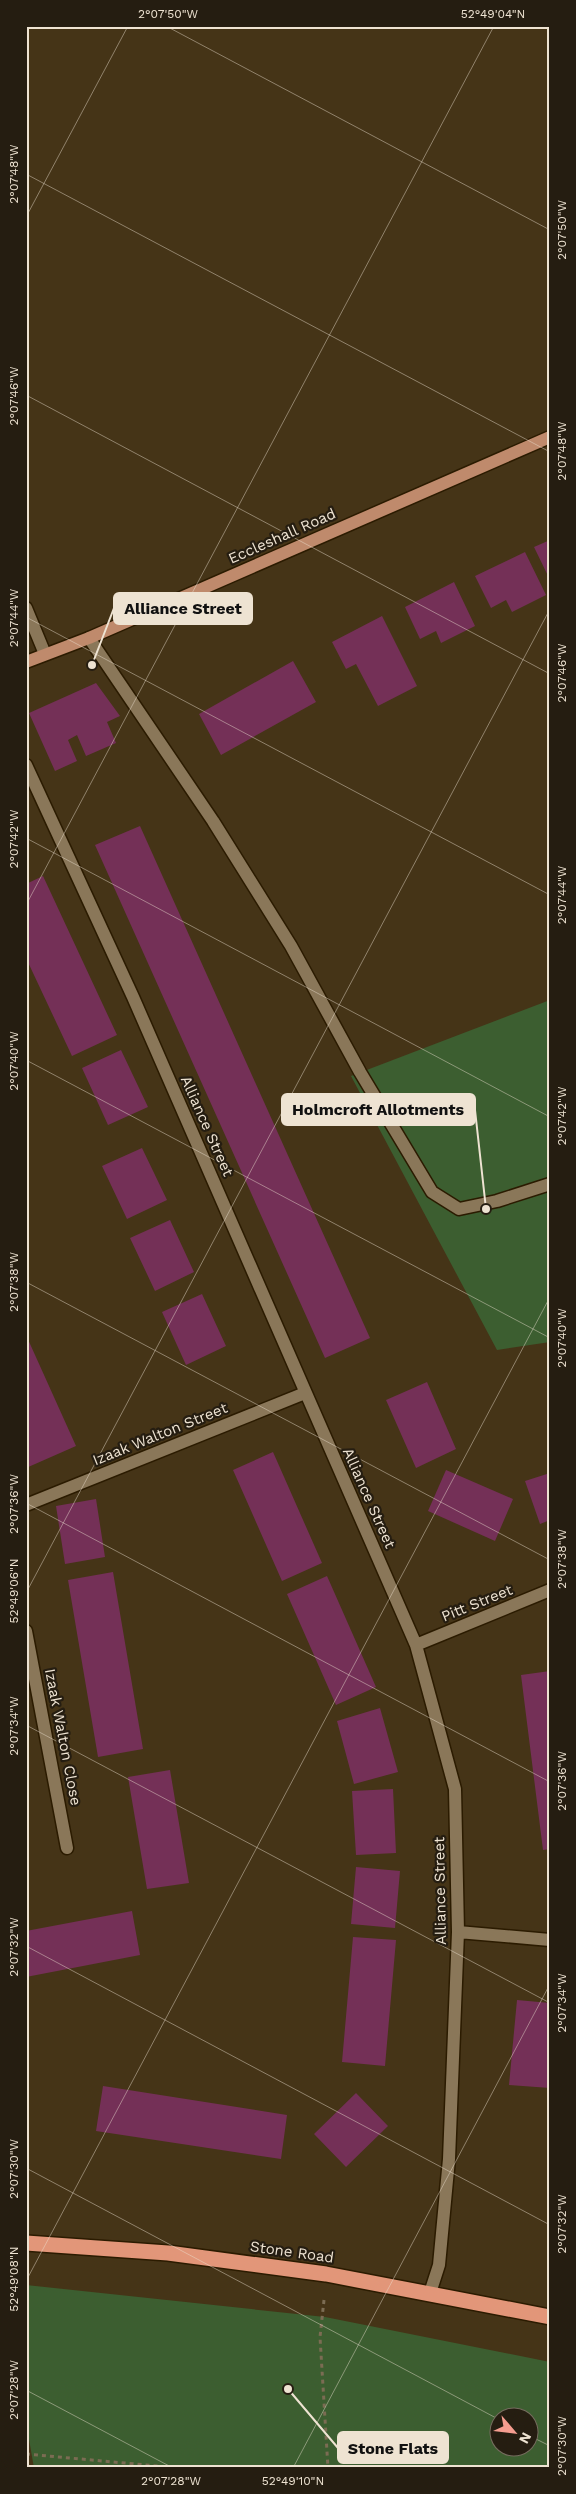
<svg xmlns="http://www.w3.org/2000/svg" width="576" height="2494" viewBox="0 0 576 2494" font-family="'Work Sans',sans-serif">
<rect width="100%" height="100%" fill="#453417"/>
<path fill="#3c5e30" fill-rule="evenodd" d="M550,1000V1342L497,1350L351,1076Z
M26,2285L325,2317L550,2362V2468H34L26,2422ZM498,2416H528V2446H498Z"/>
<path fill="#743057" d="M550,540V580L534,547Z
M525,552L546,595L512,612L506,600L491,608L475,576Z
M454,582L475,626L441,643L436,631L420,639L405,607Z
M382,616L417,686L378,706L356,664L346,669L332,642Z
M293,661L316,702L221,755L199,714Z
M96,683L120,716L107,722L116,743L86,756L77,735L68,740L77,761L55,771L29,713Z
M140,826L370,1338L325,1358L95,845Z
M43,876L117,1035L72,1056L26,958V884Z
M121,1050L148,1107L108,1125L82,1068Z
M142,1148L167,1200L127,1219L102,1166Z
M170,1220L194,1272L155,1291L130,1238Z
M202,1294L226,1346L186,1365L162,1312Z
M26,1335L76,1446L26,1468Z
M427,1382L456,1449L416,1468L386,1400Z
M273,1452L322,1563L282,1581L233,1470Z
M446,1470L513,1499L495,1541L428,1511Z
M550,1473V1520L540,1524L525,1481Z
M96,1499L105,1557L65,1564L56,1506Z
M113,1572L143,1749L98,1757L68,1580Z
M327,1576L376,1687L336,1705L287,1594Z
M550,1671V1849L543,1850L521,1675Z
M380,1708L398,1772L354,1784L337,1721Z
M170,1770L189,1883L147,1889L128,1777Z
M393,1789L396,1853L356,1855L352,1791Z
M356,1867L400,1871L395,1928L351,1924Z
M132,1911L140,1955L26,1977V1931Z
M353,1937L396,1940L385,2066L342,2062Z
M517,2000L550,2003V2088L509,2085Z
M103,2086L287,2115L281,2159L96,2131Z
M356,2093L388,2126L346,2167L314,2134Z"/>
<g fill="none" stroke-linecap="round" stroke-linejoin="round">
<defs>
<path id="lane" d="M89,638L213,821L291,946L360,1072L432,1192L459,1209L497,1201L550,1184"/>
<path id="street" d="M26,608L45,654
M26,765L133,997L416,1645L455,1789L458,1932L449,2159L439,2265L430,2293
M26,1505L305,1393
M26,1631L67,1848
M416,1645L550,1590
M458,1932L550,1940"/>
<path id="primary" d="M26,662L89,638L550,437"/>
<path id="highway" d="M26,2243L168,2253L326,2274L550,2317"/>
</defs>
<use href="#lane" stroke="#2b1b00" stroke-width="15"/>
<use href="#street" stroke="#2b1b00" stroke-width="15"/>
<use href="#primary" stroke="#2b1b00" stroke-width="15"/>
<use href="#highway" stroke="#2b1b00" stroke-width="18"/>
<path stroke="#7b6c53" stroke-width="3" stroke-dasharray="4 4" stroke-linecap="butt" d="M324,2300L320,2337L328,2468
M26,2454L179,2468"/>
<use href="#lane" stroke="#8a7759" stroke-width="12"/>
<use href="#street" stroke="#8a7759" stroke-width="12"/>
<use href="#primary" stroke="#bf8a6c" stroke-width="12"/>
<use href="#highway" stroke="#e29679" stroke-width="15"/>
</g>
<path fill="none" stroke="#eee3d2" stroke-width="1" stroke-opacity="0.45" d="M166,26L550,230M26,174L550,452M26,217L128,26M26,395L550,674M26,617L550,895M26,838L550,1117M26,905L494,26M26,1060L550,1338M26,1282L550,1560M26,1503L550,1782M26,1593L550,609M26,1725L550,2003M26,1946L550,2225M26,2168L498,2419M26,2281L550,1297M26,2390L173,2468M528,2435L550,2446M293,2468L550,1984"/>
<g text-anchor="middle" stroke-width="4.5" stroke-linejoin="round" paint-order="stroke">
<g font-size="15" fill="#eee3d2" stroke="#251d11">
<text transform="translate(282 536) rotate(-24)" y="5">Eccleshall Road</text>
<text transform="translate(207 1126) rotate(66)" y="5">Alliance Street</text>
<text transform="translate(160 1434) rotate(-22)" y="5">Izaak Walton Street</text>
<text transform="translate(369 1498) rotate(66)" y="5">Alliance Street</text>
<text transform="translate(477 1603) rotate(-22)" y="5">Pitt Street</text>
<text transform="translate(63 1737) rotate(79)" y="5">Izaak Walton Close</text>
<text transform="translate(440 1891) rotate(-91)" y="5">Alliance Street</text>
<text transform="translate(292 2252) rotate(8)" y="5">Stone Road</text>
</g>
</g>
<path fill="none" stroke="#eee3d2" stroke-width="2" d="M92 665L114 608M486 1209L475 1110M288 2389L338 2448"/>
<g fill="#eee3d2" stroke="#251d11" stroke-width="2">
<circle cx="92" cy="665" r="5"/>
<circle cx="486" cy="1209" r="5"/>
<circle cx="288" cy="2389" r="5"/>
</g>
<g fill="#eee3d2" stroke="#eee3d2" stroke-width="2">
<rect x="114" y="593" width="138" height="31" rx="5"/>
<rect x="282" y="1094" width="193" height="31" rx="5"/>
<rect x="338" y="2432" width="110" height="31" rx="5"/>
</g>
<g font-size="16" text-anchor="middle" font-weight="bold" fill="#111">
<text x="183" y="614">Alliance Street</text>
<text x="378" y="1115">Holmcroft Allotments</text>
<text x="393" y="2454">Stone Flats</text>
</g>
<rect width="576" height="2494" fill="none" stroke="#251d11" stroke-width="55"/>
<g transform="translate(514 2432) rotate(118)"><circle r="24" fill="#251d11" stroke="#756c5e"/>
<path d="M0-4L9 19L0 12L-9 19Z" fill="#f59d90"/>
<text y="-8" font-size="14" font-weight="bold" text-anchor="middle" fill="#eee3d2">N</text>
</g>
<rect x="28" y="28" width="520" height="2438" fill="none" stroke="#eee3d2" stroke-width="2"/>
<g font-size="12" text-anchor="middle" fill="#eee3d2">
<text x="168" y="18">2°07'50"W</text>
<text x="493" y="18">52°49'04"N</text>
<text transform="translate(14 174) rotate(-90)" y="4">2°07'48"W</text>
<text transform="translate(562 230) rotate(-90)" y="4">2°07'50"W</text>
<text transform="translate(14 396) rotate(-90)" y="4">2°07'46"W</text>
<text transform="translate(562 451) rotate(-90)" y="4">2°07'48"W</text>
<text transform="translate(14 618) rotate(-90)" y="4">2°07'44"W</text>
<text transform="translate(562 673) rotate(-90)" y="4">2°07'46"W</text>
<text transform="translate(14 839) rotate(-90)" y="4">2°07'42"W</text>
<text transform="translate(562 895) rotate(-90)" y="4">2°07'44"W</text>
<text transform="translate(14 1061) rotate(-90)" y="4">2°07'40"W</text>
<text transform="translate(562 1116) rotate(-90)" y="4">2°07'42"W</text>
<text transform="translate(14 1282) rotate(-90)" y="4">2°07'38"W</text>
<text transform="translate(562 1338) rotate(-90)" y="4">2°07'40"W</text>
<text transform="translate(14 1504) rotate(-90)" y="4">2°07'36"W</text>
<text transform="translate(562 1559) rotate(-90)" y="4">2°07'38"W</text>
<text transform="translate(14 1591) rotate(-90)" y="4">52°49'06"N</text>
<text transform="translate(14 1726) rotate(-90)" y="4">2°07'34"W</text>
<text transform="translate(562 1781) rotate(-90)" y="4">2°07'36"W</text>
<text transform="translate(14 1947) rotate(-90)" y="4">2°07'32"W</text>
<text transform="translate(562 2003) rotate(-90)" y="4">2°07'34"W</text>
<text transform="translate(14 2169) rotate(-90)" y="4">2°07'30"W</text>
<text transform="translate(562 2224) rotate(-90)" y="4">2°07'32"W</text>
<text transform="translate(14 2279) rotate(-90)" y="4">52°49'08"N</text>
<text transform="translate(14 2390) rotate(-90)" y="4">2°07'28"W</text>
<text transform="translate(562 2446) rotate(-90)" y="4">2°07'30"W</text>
<text x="171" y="2485">2°07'28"W</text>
<text x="293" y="2485">52°49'10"N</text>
</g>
</svg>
